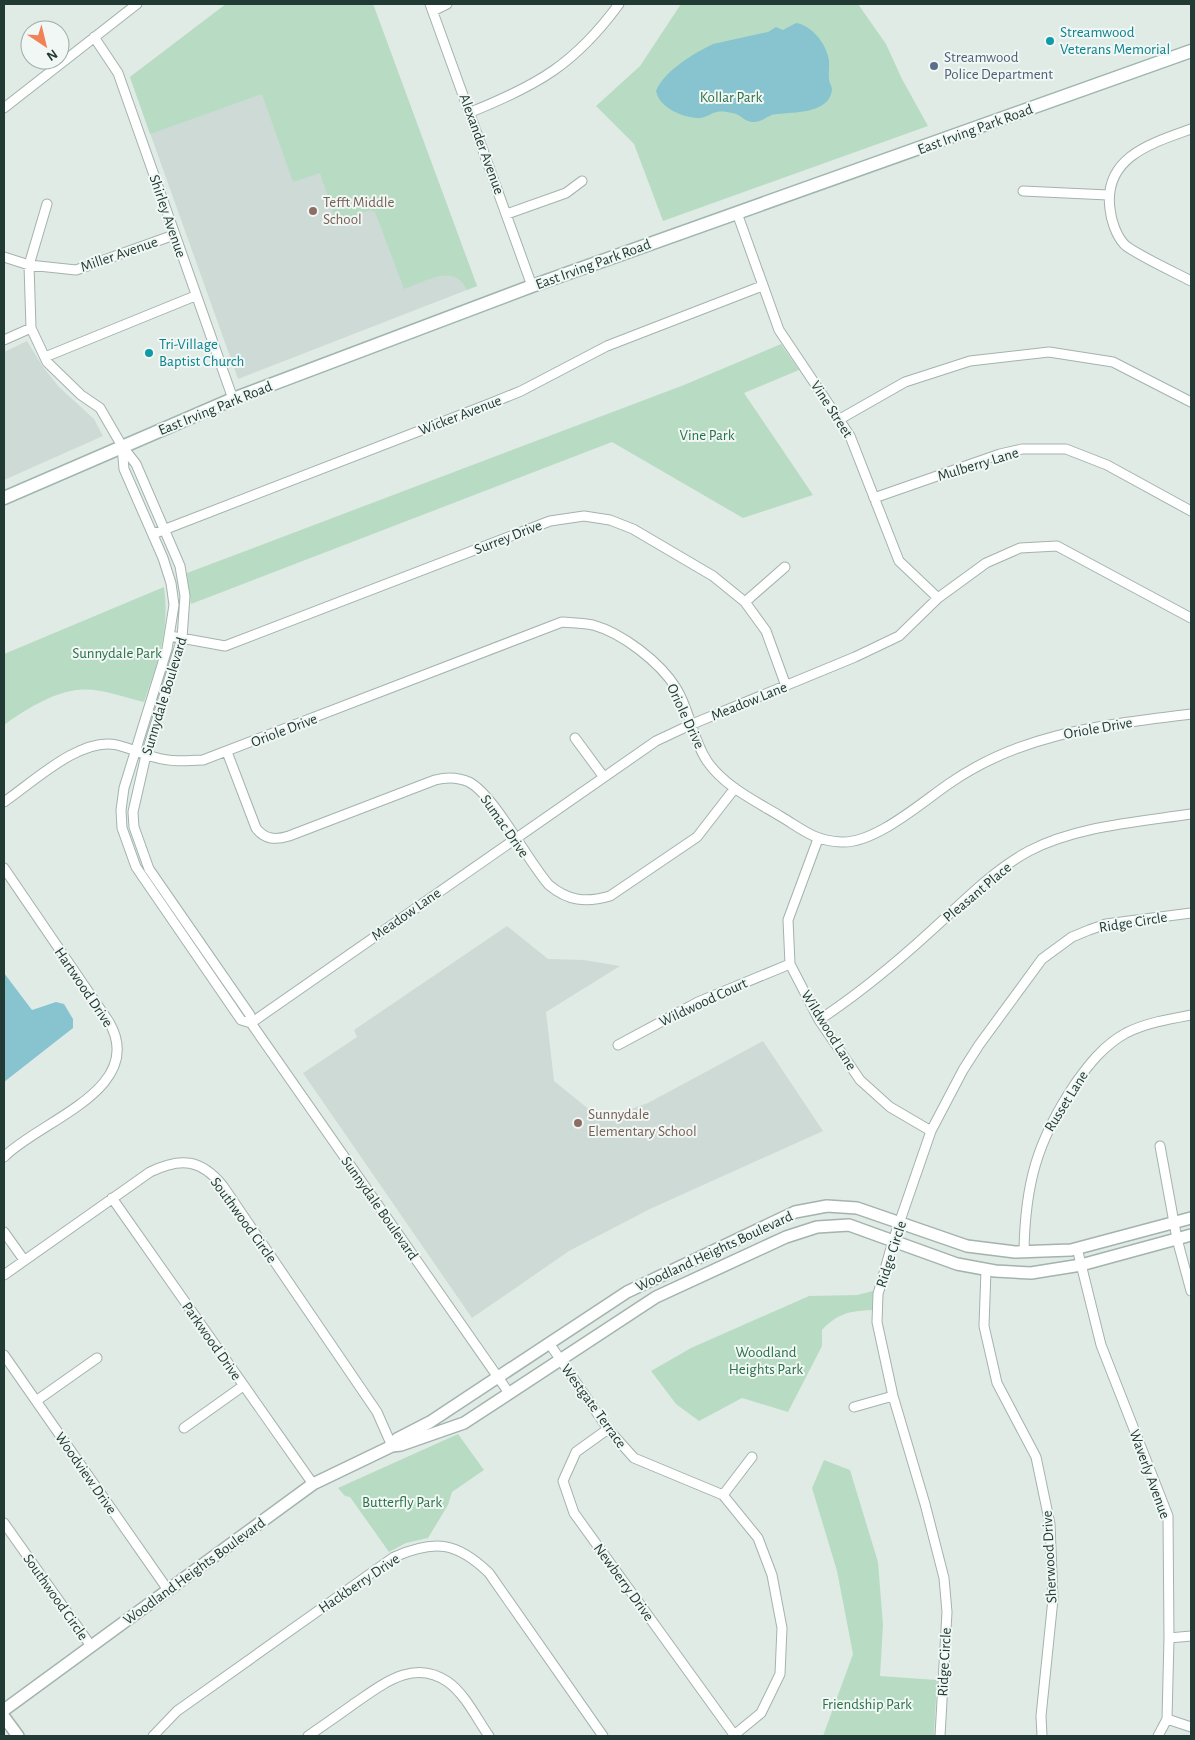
<svg xmlns="http://www.w3.org/2000/svg" width="1195" height="1740" viewBox="0 0 1195 1740" font-family="'Alegreya Sans',sans-serif">
<rect width="100%" height="100%" fill="#e0ebe6"/>
<path fill="#cedad5" d="M226,4H373L477,286L238,379L130,77Z
M27,341L43,367L59,387L94,419L103,436L4,480V352Z
M507,926L548,959L584,960L620,966L546,1012L554,1081L596,1115L628,1110L648,1103L763,1041L823,1131L650,1209L569,1251L472,1318L303,1073L357,1037L354,1030Z"/>
<path fill="#b8dcc3" d="M226,4H373L477,286L467,290C454,262 425,282 404,289L375,212L370,210L336,222L320,173L293,182L262,94L150,134L130,77Z
M681,4H858L886,44L902,79L928,126L663,221L634,144L596,106L640,66Z
M781,344L799,370L744,393L813,495L743,518L612,442L191,604L187,573L684,385Z
M164,587C170,631 158,661 144,702C123,697 98,687 76,690C50,694 25,710 4,725V654Z
M873,1291L872,1310C850,1311 838,1313 822,1330V1346L788,1412L742,1398L699,1421L676,1404L651,1371L691,1348L809,1296L857,1295Z
M458,1434L484,1470L452,1492L448,1505L428,1538L406,1543L389,1552L350,1497L345,1496L338,1488Z
M824,1460L850,1470L878,1562L883,1625L880,1676L937,1680L934,1735L823,1736L853,1654L837,1571L812,1488Z"/>
<path fill="#88c3d0" d="M796,23C810,25 823,40 827,53C831,63 828,69 829,79C829,83 832,85 832,90C829,114 794,112 777,114C768,114 763,123 752,122C745,122 739,113 732,113C728,112 721,111 717,112C711,113 706,118 699,118C684,118 659,108 656,91C665,70 693,54 713,44L768,32L776,27L783,30Z
M4,973L32,1010L56,1002L64,1004L73,1019V1028L4,1082Z"/>
<g fill="none" stroke-linecap="round" stroke-linejoin="round">
<defs>
<path id="minor" d="M430,4L532,286
M433,11L447,4
M94,37L118,73L233,399
M4,108L137,4
M471,112C538,85 575,64 619,4
M1191,129C1152,143 1103,157 1110,209C1111,220 1116,235 1124,244C1131,252 1178,274 1191,281
M1023,191L1108,195
M47,204L29,265L31,328L47,362L81,395L100,408L122,446L136,464L180,566L185,596L182,638L146,755L133,812L134,827L149,869L250,1015L251,1023L509,1393
M737,213L779,330L850,436L899,561L938,598
M507,214L566,193L582,181
M4,257L29,265L76,270L174,235
M4,340L31,328
M45,357L195,296
M840,419L905,382L970,361L1049,352L1113,362L1191,402
M122,446L124,469L163,558L171,583L174,605L167,649L124,788L121,810L122,828L136,867L241,1020L251,1023
M874,498L1000,454L1022,449H1066L1107,465L1191,511
M153,534L489,404L521,391L607,346L762,286
M745,602L785,567
M170,636L225,646L550,521L584,516L610,520L633,529L713,576L745,602L766,631L786,686
M575,738L603,776
M227,752L256,828C265,840 276,840 289,836L435,780C446,777 458,777 469,782C494,795 527,860 549,885C568,901 586,903 610,896L697,837L735,788
M4,802C32,783 81,736 117,745C130,748 141,754 154,757C170,762 187,761 203,760L562,622C572,623 583,623 593,625C622,633 660,662 676,688C690,710 692,739 707,761C724,786 755,801 780,816C802,829 814,841 841,842C875,844 922,802 950,783C1024,732 1105,725 1191,714
M818,839L788,920L790,964L819,1020L860,1080L890,1107L931,1131
M4,868L109,1022C148,1089 39,1121 4,1157
M819,1020C860,993 896,963 932,930C962,903 992,871 1029,851C1077,826 1138,822 1191,814
M251,1023L656,741L690,725L855,657L899,636L938,598L986,563L1020,548L1057,546L1191,618
M618,1045L698,1002L790,964
M1160,1146L1177,1239L1191,1291
M112,1198L313,1484
M4,1232L24,1260
M1077,1248L1101,1345L1168,1516L1169,1638L1167,1719L1158,1736
M1024,1252C1025,1184 1037,1141 1075,1084C1089,1064 1104,1045 1126,1033C1146,1023 1169,1019 1191,1015
M986,1270L984,1326L997,1383L1036,1457L1050,1524L1053,1599L1041,1716L1042,1736
M4,1275L150,1172C181,1157 201,1159 223,1186L377,1412L392,1446
M549,1343L608,1429L634,1458L723,1495L758,1538L772,1575L782,1628L780,1674L761,1713L733,1736
M4,1355L168,1590
M36,1401L97,1358
M854,1407L893,1396
M184,1428L243,1386
M608,1429L576,1452L563,1481L574,1513L735,1736
M723,1495L752,1457
M4,1523L91,1646
M1169,1638L1191,1636
M1167,1719L1191,1727
M153,1736L177,1711L394,1557C435,1539 457,1542 489,1573L603,1736
M308,1736C324,1725 340,1714 355,1703C383,1684 414,1658 448,1682C465,1694 477,1719 489,1736
M940,1736L947,1612L944,1578L925,1504L893,1396L877,1322L878,1294L893,1241L931,1131L963,1070L979,1045L1042,959L1072,937L1089,930L1106,924L1191,913"/>
<path id="tertiary" d="M392,1446L397,1439L430,1422L627,1292L795,1212L827,1206L857,1208L967,1246L1015,1252L1071,1250L1191,1218
M4,1710L313,1484L392,1446L401,1445L464,1423L656,1297L786,1237L817,1227L849,1225L957,1264L995,1271L1031,1273L1081,1265L1191,1235
M4,1717L18,1736"/>
<path id="secondary" d="M4,498L233,399L532,286L1191,51"/>
</defs>
<use href="#minor" stroke="#a3b3ad" stroke-width="11"/>
<use href="#tertiary" stroke="#a3b3ad" stroke-width="14"/>
<use href="#secondary" stroke="#9fb6af" stroke-width="15"/>
<use href="#minor" stroke="#fff" stroke-width="9"/>
<use href="#tertiary" stroke="#fff" stroke-width="11"/>
<use href="#secondary" stroke="#fff" stroke-width="12"/>
</g>
<g fill="#0f9aa8" stroke="#f0f7f4" stroke-width="2">
<circle cx="1050" cy="41" r="5"/>
<circle cx="149" cy="353" r="5"/>
</g>
<circle fill="#5c6f8a" stroke="#f0f7f4" stroke-width="2" cx="934" cy="66" r="5"/>
<g fill="#8d6e63" stroke="#f0f7f4" stroke-width="2">
<circle cx="313" cy="211" r="5"/>
<circle cx="578" cy="1123" r="5"/>
</g>
<g text-anchor="middle" stroke-width="4" stroke-linejoin="round" paint-order="stroke">
<g font-size="15" fill="#0d838f" stroke="#f0f7f4" text-anchor="start">
<text x="1060" y="37">Streamwood<tspan x="1060" dy="17">Veterans Memorial</tspan></text>
<text x="159" y="349">Tri-Village<tspan x="159" dy="17">Baptist Church</tspan></text>
</g>
<g font-size="15" fill="#4e5e75" stroke="#f0f7f4" text-anchor="start">
<text x="944" y="62">Streamwood<tspan x="944" dy="17">Police Department</tspan></text>
</g>
<g font-size="15" fill="#2b7148" stroke="#f0f7f4">
<text x="731" y="102">Kollar Park</text>
<text x="707" y="440">Vine Park</text>
<text x="117" y="658">Sunnydale Park</text>
<text x="766" y="1357">Woodland<tspan x="766" dy="17">Heights Park</tspan></text>
<text x="402" y="1507">Butterfly Park</text>
<text x="867" y="1709">Friendship Park</text>
</g>
<g font-size="15" fill="#213b34" stroke="#f0f7f4">
<text transform="translate(975 129) rotate(-20)" y="5">East Irving Park Road</text>
<text transform="translate(482 144) rotate(70)" y="5">Alexander Avenue</text>
<text transform="translate(168 216) rotate(71)" y="5">Shirley Avenue</text>
<text transform="translate(119 254) rotate(-19)" y="5">Miller Avenue</text>
<text transform="translate(593 264) rotate(-20)" y="5">East Irving Park Road</text>
<text transform="translate(215 408) rotate(-22)" y="5">East Irving Park Road</text>
<text transform="translate(832 409) rotate(57)" y="5">Vine Street</text>
<text transform="translate(460 415) rotate(-21)" y="5">Wicker Avenue</text>
<text transform="translate(978 464) rotate(-17)" y="5">Mulberry Lane</text>
<text transform="translate(508 537) rotate(-21)" y="5">Surrey Drive</text>
<text transform="translate(164 696) rotate(-73)" y="5">Sunnydale Boulevard</text>
<text transform="translate(749 701) rotate(-22)" y="5">Meadow Lane</text>
<text transform="translate(686 716) rotate(65)" y="5">Oriole Drive</text>
<text transform="translate(1098 728) rotate(-10)" y="5">Oriole Drive</text>
<text transform="translate(284 730) rotate(-21)" y="5">Oriole Drive</text>
<text transform="translate(505 826) rotate(55)" y="5">Sumac Drive</text>
<text transform="translate(977 892) rotate(-40)" y="5">Pleasant Place</text>
<text transform="translate(406 914) rotate(-35)" y="5">Meadow Lane</text>
<text transform="translate(1133 922) rotate(-9)" y="5">Ridge Circle</text>
<text transform="translate(84 987) rotate(56)" y="5">Hartwood Drive</text>
<text transform="translate(703 1002) rotate(-25)" y="5">Wildwood Court</text>
<text transform="translate(829 1030) rotate(58)" y="5">Wildwood Lane</text>
<text transform="translate(1066 1101) rotate(-58)" y="5">Russet Lane</text>
<text transform="translate(380 1208) rotate(55)" y="5">Sunnydale Boulevard</text>
<text transform="translate(244 1220) rotate(54)" y="5">Southwood Circle</text>
<text transform="translate(714 1251) rotate(-25)" y="5">Woodland Heights Boulevard</text>
<text transform="translate(891 1254) rotate(-72)" y="5">Ridge Circle</text>
<text transform="translate(212 1341) rotate(55)" y="5">Parkwood Drive</text>
<text transform="translate(594 1406) rotate(54)" y="5">Westgate Terrace</text>
<text transform="translate(86 1473) rotate(55)" y="5">Woodview Drive</text>
<text transform="translate(1150 1474) rotate(70)" y="5">Waverly Avenue</text>
<text transform="translate(1049 1557) rotate(-93)" y="5">Sherwood Drive</text>
<text transform="translate(194 1571) rotate(-36)" y="5">Woodland Heights Boulevard</text>
<text transform="translate(624 1582) rotate(54)" y="5">Newberry Drive</text>
<text transform="translate(359 1583) rotate(-34)" y="5">Hackberry Drive</text>
<text transform="translate(56 1597) rotate(55)" y="5">Southwood Circle</text>
<text transform="translate(944 1662) rotate(-87)" y="5">Ridge Circle</text>
</g>
<g font-size="15" fill="#785e54" stroke="#f0f7f4" text-anchor="start">
<text x="323" y="207">Tefft Middle<tspan x="323" dy="17">School</tspan></text>
<text x="588" y="1119">Sunnydale<tspan x="588" dy="17">Elementary School</tspan></text>
</g>
</g>
<rect width="1195" height="1740" fill="none" stroke="#213b34" stroke-width="10"/>
<g transform="translate(45 45) rotate(145)"><circle r="24" fill="#f0f7f4" stroke="#9daca7"/>
<path d="M0-4L9 19L0 12L-9 19Z" fill="#f18258"/>
<text y="-8" font-size="14" font-weight="bold" text-anchor="middle" fill="#213b34">N</text>
</g>
</svg>
